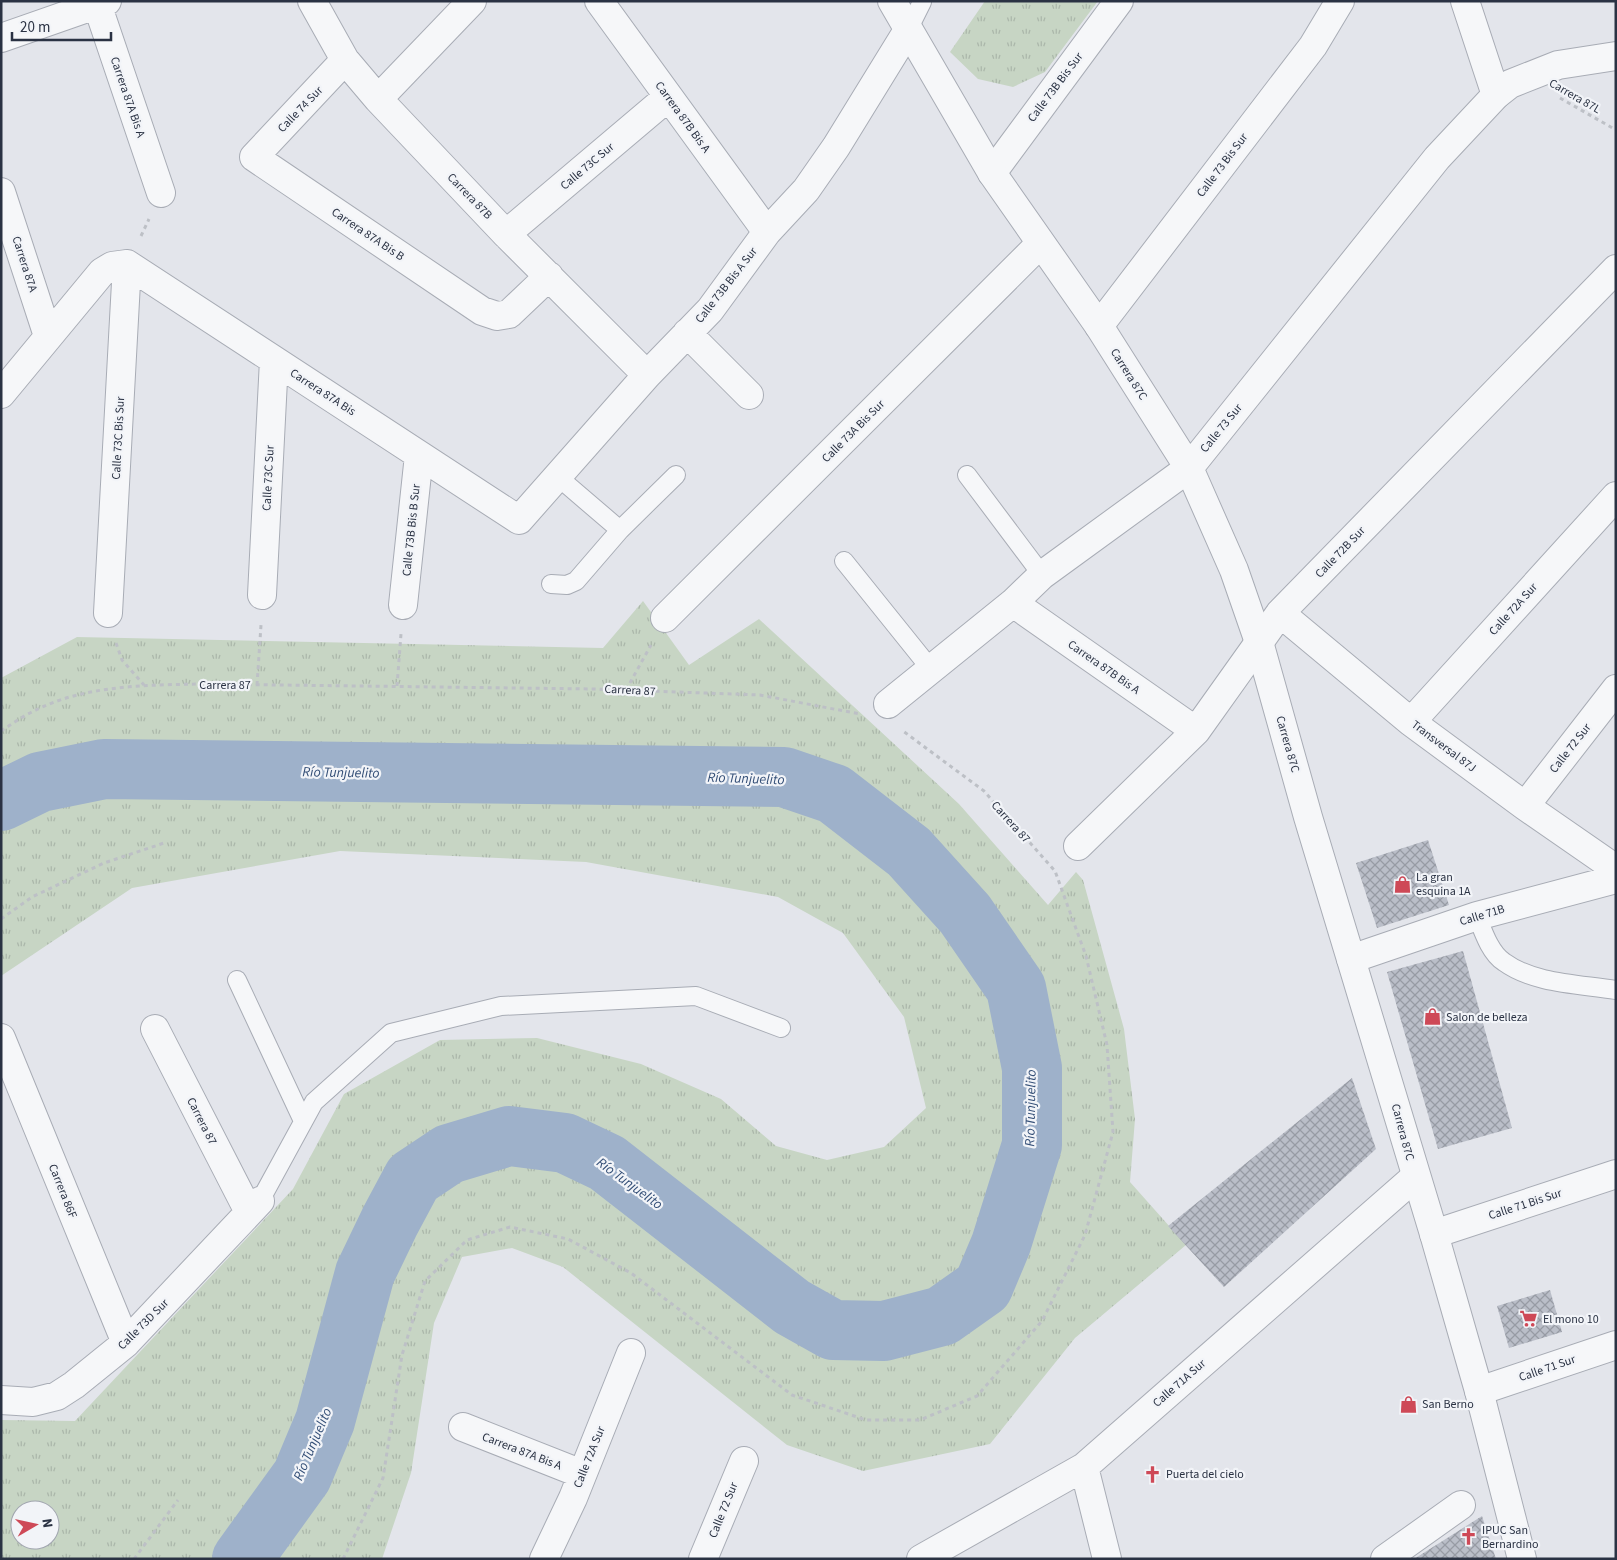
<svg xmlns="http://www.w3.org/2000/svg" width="1617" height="1560" viewBox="0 0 1617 1560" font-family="'Source Sans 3',sans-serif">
<defs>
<pattern id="grass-tufts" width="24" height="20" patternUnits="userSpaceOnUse" patternTransform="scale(1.25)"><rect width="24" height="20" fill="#c7d5c4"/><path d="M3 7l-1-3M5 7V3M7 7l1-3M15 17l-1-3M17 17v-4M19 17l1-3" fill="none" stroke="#abb7aa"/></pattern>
<pattern id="building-cross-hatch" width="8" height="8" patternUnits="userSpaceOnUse" patternTransform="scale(1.25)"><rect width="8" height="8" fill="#babec8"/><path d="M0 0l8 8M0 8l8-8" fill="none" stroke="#979ba4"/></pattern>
</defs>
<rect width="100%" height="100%" fill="#e3e5eb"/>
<path fill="url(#grass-tufts)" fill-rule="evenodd" d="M985,1H1098L1045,72L1013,87L978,79L950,52Z
M643,601L689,665L759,619L959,804L1048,905L1076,872L1083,880L1124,1029L1135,1119L1130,1182L1186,1245L1075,1338L990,1444L863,1471L787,1445L563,1267L512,1248L462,1257L434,1323L411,1473L382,1559H1V1420L75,1421L293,1189L344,1094L440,1040L537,1038L641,1064L721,1099L776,1146L827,1160L884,1147L926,1108L904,1017L843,933L778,897L586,862L340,851L132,888L1,976V678L77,637L603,648ZM20,1510H50V1540H20Z"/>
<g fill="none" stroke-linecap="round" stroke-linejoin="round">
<path stroke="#9eb1ca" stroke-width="60" d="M1,801L40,782L104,769L784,777L834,794L909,852L965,914L1016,988L1032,1068V1145L1001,1244L983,1287L942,1316L884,1331L833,1330L792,1307L607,1163L565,1143L509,1136L449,1154L413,1178L390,1221L365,1273L325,1421L302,1476L242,1559"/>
</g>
<path fill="url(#building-cross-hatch)" d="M1428,840L1449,905L1377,928L1356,863Z
M1463,951L1512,1128L1438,1149L1387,972Z
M1352,1078L1376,1149L1224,1287L1168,1226Z
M1550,1290L1562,1332L1509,1348L1497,1306Z
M1482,1516L1496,1559H1414Z"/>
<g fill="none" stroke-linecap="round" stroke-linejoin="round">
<defs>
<path id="service" d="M908,30L922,2
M967,475L1042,575
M557,476L620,530
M844,561L930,668
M551,584L567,585L576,581L620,530L676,475
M1477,916C1483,931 1490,953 1504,962C1534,984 1580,984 1616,990
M237,980L303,1121
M260,1201L314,1102L391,1033L501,1006L696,996L781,1028"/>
<path id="minor" d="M96,1L161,193
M312,1L345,60L378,99L506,234L647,375
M599,1L767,232
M1465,1L1496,95
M1,38L107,1
M345,60L254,157L482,311L497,316L509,314L549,276
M378,99L472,1
M992,173L1119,1
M1,192L48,336
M506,234L668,97
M127,264L519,520L647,375L710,310L767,232L806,190L836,147L908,30
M1099,326L1313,46L1340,1
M687,333L749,395
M1,394L102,272L112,266L127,264
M262,595L274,360
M1013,603L1196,731
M403,605L419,455
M108,613L127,264
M1280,613L1411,722L1525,806L1616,869
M665,618L1040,244
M888,704L1013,603L1042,575L1189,468
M1411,722L1616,496
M1525,806L1616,689
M1078,846L1196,731L1280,613L1616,269
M1351,959L1477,916L1616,879
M155,1029L249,1212
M1,1038L126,1343
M1434,1234L1616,1174
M1479,1391L1616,1345
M1,1400L33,1402L57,1396L74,1385L126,1343L260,1201
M463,1427L582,1474
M1084,1467L1107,1559
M544,1559L573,1498L631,1353
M703,1559L744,1461
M921,1559L1084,1467L1415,1177
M1385,1559L1461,1505"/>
<path id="tertiary" d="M892,1L992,173L1099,326L1189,468L1234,570L1259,642L1308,817L1434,1234L1479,1391L1522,1559
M1189,468L1437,158L1496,95L1510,84L1558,65L1616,56"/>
</defs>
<use href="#service" stroke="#a8acb5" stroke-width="20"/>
<use href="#minor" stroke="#a8acb5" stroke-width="30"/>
<use href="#tertiary" stroke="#a8acb5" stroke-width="30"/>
<path stroke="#bdc0c6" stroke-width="3" stroke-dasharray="4 4" stroke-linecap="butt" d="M1560,98L1616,130
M141,236L149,219
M116,643L122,660L144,685
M257,685L261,625
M397,686L401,634
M626,690L651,645
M1,731C12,724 23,716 34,711C84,685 147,685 202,684L594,689L760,695L860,714
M1,919L32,897L104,863L164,843
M134,1559L178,1500
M343,1559L383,1478L402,1355L425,1281L467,1240L510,1227L568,1239L631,1273L792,1395L866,1420H920L977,1396L1042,1321L1085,1235L1113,1132L1107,1045L1086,956L1055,871L984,791L903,731"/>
<use href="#service" stroke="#f6f7f9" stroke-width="18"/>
<use href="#minor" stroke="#f6f7f9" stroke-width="28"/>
<use href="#tertiary" stroke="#f6f7f9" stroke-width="28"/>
</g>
<defs>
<symbol id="shop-bare" viewBox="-9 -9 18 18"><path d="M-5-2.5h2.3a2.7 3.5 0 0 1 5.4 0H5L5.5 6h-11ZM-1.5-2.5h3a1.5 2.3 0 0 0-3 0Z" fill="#ce4957" stroke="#f2f4f8" stroke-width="2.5" paint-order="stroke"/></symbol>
<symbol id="supermarket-bare" viewBox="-9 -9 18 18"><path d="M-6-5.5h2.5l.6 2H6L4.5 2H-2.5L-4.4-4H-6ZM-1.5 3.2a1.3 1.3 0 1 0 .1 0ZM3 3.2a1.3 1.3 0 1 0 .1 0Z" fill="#ce4957" stroke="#f2f4f8" stroke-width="2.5" paint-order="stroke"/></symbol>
<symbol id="church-bare" viewBox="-9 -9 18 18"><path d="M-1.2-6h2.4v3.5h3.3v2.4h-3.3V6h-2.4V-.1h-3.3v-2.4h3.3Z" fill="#ce4957" stroke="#f2f4f8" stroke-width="2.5" paint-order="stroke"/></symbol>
</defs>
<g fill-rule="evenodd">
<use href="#shop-bare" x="1390" y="872" width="25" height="25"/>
<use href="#shop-bare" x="1420" y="1004" width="25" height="25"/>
<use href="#supermarket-bare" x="1516" y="1306" width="25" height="25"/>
<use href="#shop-bare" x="1396" y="1392" width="25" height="25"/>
<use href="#church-bare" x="1140" y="1462" width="25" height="25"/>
<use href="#church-bare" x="1456" y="1524" width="25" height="25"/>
</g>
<g text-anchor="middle" stroke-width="4.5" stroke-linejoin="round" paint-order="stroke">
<g font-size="12" fill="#2a3243" stroke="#f2f4f8">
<text transform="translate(1055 87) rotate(-53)" y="4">Calle 73B Bis Sur</text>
<text transform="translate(1575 96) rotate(30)" y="4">Carrera 87L</text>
<text transform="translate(128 97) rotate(71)" y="4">Carrera 87A Bis A</text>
<text transform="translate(300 109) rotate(-46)" y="4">Calle 74 Sur</text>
<text transform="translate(683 117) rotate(54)" y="4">Carrera 87B Bis A</text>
<text transform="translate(1222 165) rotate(-53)" y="4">Calle 73 Bis Sur</text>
<text transform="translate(587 166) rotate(-40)" y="4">Calle 73C Sur</text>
<text transform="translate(470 196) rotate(46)" y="4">Carrera 87B</text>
<text transform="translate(368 234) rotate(34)" y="4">Carrera 87A Bis B</text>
<text transform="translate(25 264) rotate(72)" y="4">Carrera 87A</text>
<text transform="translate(726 285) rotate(-52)" y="4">Calle 73B Bis A Sur</text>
<text transform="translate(1129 374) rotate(58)" y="4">Carrera 87C</text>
<text transform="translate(323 392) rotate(33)" y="4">Carrera 87A Bis</text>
<text transform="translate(1221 428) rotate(-51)" y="4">Calle 73 Sur</text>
<text transform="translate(853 431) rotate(-45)" y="4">Calle 73A Bis Sur</text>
<text transform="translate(118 438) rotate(-87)" y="4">Calle 73C Bis Sur</text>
<text transform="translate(268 478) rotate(-87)" y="4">Calle 73C Sur</text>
<text transform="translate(411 530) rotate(-84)" y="4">Calle 73B Bis B Sur</text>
<text transform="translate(1340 552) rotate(-46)" y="4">Calle 72B Sur</text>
<text transform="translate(1513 609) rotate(-48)" y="4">Calle 72A Sur</text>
<text transform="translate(1104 667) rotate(35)" y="4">Carrera 87B Bis A</text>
<text x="225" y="689">Carrera 87</text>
<text transform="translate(630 690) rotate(3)" y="4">Carrera 87</text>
<text transform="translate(1288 744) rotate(74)" y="4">Carrera 87C</text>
<text transform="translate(1444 746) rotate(37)" y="4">Transversal 87J</text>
<text transform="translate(1570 748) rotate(-52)" y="4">Calle 72 Sur</text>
<text transform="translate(1011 822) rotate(48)" y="4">Carrera 87</text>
<text transform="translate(1482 915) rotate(-17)" y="4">Calle 71B</text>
<text transform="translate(202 1121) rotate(63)" y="4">Carrera 87</text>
<text transform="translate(1403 1132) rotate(75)" y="4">Carrera 87C</text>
<text transform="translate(63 1191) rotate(68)" y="4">Carrera 86F</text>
<text transform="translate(1525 1204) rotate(-18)" y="4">Calle 71 Bis Sur</text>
<text transform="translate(143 1324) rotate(-45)" y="4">Calle 73D Sur</text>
<text transform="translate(1547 1368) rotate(-19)" y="4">Calle 71 Sur</text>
<text transform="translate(1179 1383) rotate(-41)" y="4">Calle 71A Sur</text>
<text transform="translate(522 1451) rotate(21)" y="4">Carrera 87A Bis A</text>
<text transform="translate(589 1457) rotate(-68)" y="4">Calle 72A Sur</text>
<text transform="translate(723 1510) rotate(-68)" y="4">Calle 72 Sur</text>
</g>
<g font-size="12" fill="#2a3243" stroke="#f2f4f8" text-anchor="start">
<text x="1416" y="881">La gran<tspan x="1416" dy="14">esquina 1A</tspan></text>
<text x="1446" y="1021">Salon de belleza</text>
<text x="1543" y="1323">El mono 10</text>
<text x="1422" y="1408">San Berno</text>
<text x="1166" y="1478">Puerta del cielo</text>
<text x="1482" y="1534">IPUC San<tspan x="1482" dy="14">Bernardino</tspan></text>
</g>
<g font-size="14" font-style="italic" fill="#344f77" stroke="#f2f4f8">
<text transform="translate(341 772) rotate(1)" y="5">Río Tunjuelito</text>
<text transform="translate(746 778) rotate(2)" y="5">Río Tunjuelito</text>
<text transform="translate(1030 1108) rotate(-89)" y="5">Río Tunjuelito</text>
<text transform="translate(630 1183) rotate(36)" y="5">Río Tunjuelito</text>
<text transform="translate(312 1444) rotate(-67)" y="5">Río Tunjuelito</text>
</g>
</g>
<rect width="1617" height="1560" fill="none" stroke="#2a3243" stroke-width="5"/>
<g transform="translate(35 1525) rotate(81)"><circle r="24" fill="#f2f4f8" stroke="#a2a6b0"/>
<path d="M0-4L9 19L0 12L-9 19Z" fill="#ce4957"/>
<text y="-8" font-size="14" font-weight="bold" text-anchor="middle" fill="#2a3243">N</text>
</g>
<path d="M12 32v8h99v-8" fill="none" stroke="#2a3243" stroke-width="2.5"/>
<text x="20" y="32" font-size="15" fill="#2a3243" stroke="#f2f4f8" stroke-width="4" paint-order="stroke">20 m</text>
</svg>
